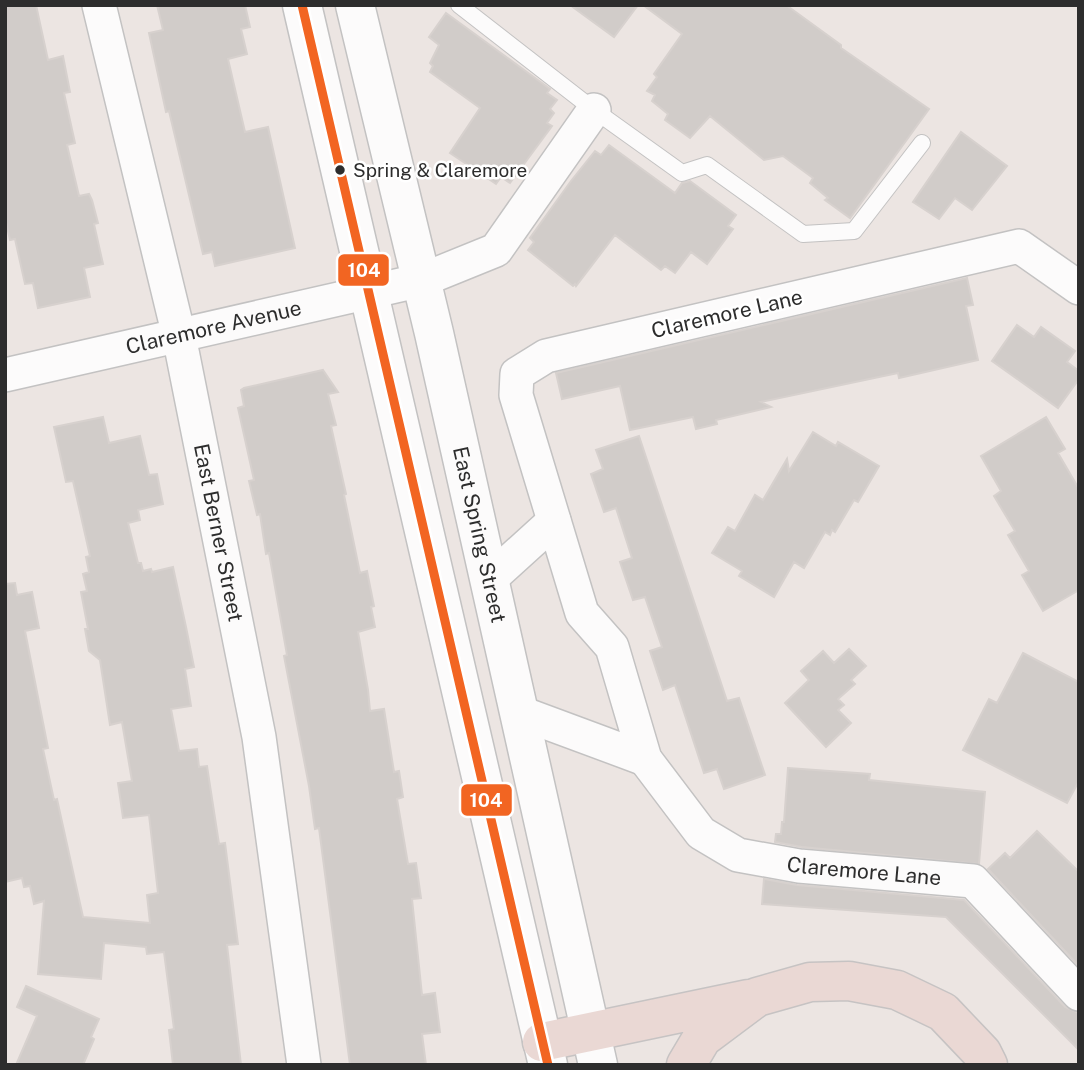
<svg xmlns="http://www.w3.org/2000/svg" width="1084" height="1070" viewBox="0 0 1084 1070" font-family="'Public Sans',sans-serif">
<rect width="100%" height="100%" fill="#ece5e2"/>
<path fill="#d1ccc9" stroke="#d7d1ce" stroke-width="2" d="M5,5H36L48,60L63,56L70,92L64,93L75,143L67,145L79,196L89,194L92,200L98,223L94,224L103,264L84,268L90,297L38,308L33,283L25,284L15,239L10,240L5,218Z
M157,5H245L250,27L241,29L247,54L228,59L245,132L268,127L295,248L215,266L212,252L203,254L169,111L166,112L149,33L163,30Z
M570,5H638L614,37Z
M643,5H786L841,45V48L929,109L850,218L825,200L828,198L810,183L813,178L783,156L764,160L710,116L690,138L665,120L668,114L652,101L655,95L647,91L657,77L654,74L682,34Z
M446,13L550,89L547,93L557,100L550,109L554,113L547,123L552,126L510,183L501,177L496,184L450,153L480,108L430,72L433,66L430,63L439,45L429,37Z
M961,132L1007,166L972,210L955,198L939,219L913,202Z
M609,145L675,193L682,183L690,181L736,215L728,226L733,229L707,264L691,252L675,273L665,266L661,270L615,235L576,286L575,284L573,286L528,250L534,242L530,238L571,181L595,151L601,155Z
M967,278L973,305L966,306L978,360L899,378L898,373L761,402L771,407L716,420L717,424L696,429L693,417L630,430L620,386L562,399L556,373Z
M1017,325L1034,337L1041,327L1075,351L1067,362L1079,371V379L1058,408L992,361Z
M323,370L338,392L328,394L336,425L331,426L346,494L344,495L360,573L367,571L374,606L371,607L375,627L358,632L368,690L370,711L384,709L394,772L399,771L403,797L397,799L408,864L416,863L421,898L412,899L422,995L435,993L440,1032L422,1034L426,1065H350L319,828L315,829L309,786L284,656L287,655L269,553L266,554L260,514L257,515L249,481L254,480L238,408L244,406L241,390L244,388Z
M103,417L109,443L140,436L149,475L157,474L163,504L138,510L140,520L128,523L138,563H141L143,571L151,569L152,572L173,567L186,627L194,667L185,669L191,706L171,709L179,751L197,749L199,767L207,766L219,844L225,843L238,944L227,945L241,1065H173L169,1030L174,1029L164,952L147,954L146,947L104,943L101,979L38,974L44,901L34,904L30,886L24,887L22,878L5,882V584L15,583L17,595L32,592L39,628L25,631L48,748L43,749L54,800L57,799L83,917L150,923L147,895L158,893L149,815L123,818L118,783L132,781L122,722L110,725L100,660L89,651L85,629H88L81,592L87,591L83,574L89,572L86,557L90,556L73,481L66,482L54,427Z
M1046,417L1065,449L1058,453L1079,489V590L1043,611L1022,575L1029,571L1008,535L1015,531L994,496L1001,491L981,456Z
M813,432L836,446L838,442L879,466L858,502L854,500L835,532L832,530L830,535L825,532L804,568L794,562L774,597L739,576L742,571L712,553L728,527L735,531L755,495L763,500L787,459L789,471Z
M639,436L727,701L739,698L765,775L724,789L717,769L704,773L675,685L663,690L650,651L662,647L645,597L633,600L620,562L632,558L616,508L604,512L591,474L603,469L596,450Z
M849,649L866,666L851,680L855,684L838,699L844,705L838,710L851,723L826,747L785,703L809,680L801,671L823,651L834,663Z
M1023,653L1079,682V781L1067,803L963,750L989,699L997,703Z
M788,768L870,774L869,780L985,792L979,864L802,847L775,842L776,834H781L782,822H784Z
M1037,831L1079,872V966L988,869L1005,853L1010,858Z
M764,879L797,885L964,900L1065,1007L1079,1013V1050L946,917L762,904Z
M26,986L99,1019L91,1037L94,1039L83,1065H16L37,1016L17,1007Z"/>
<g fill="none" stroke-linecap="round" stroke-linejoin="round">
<defs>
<path id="service" d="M459,5L594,110L682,173L707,165L803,234L854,231L922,143"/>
<g id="minor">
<path id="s1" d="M99,5L179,336L259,737L304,1065"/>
<path id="s2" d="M1079,288L1019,246L546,356L517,374L516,395L582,613L612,647L645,759L701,833L738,855L799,866L973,881L1079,994"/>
<path id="s3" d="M5,375L422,280L496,250L594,110"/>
<path d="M490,579L554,521"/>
<path d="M521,713L645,759"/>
</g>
<g id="secondary">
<path d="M302,5L548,1065"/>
<path id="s4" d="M355,5L434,333L598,1065"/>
</g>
<path id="motorway" d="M542,1042L748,999
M686,1065L702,1038L757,997L810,982L849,981L897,990L943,1012L982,1053L988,1065"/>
</defs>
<use href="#service" stroke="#c3c2c2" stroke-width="18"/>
<use href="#minor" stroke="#c3c2c2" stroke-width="36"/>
<use href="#secondary" stroke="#c3c2c2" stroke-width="41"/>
<use href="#motorway" stroke="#c6c3c3" stroke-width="41"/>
<use href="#service" stroke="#fcfbfb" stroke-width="16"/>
<use href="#minor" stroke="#fcfbfb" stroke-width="33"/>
<use href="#secondary" stroke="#fcfbfb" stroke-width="38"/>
<use href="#motorway" stroke="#ead8d4" stroke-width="38"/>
<defs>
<path id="bus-1" d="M302,5L548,1065"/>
</defs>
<use href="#bus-1" stroke="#fff" stroke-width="14"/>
<use href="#bus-1" stroke="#f26522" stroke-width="9"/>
</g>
<circle fill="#2d2d2d" stroke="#fff" stroke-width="2.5" cx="340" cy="170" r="6"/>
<g text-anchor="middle" stroke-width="5" stroke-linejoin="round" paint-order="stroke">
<g font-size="19" fill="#2d2d2d" stroke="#fff" text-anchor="start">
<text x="353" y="177">Spring &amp; Claremore</text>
</g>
<g font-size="21" fill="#2d2d2d" stroke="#fff">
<text transform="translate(727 314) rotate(-13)" y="7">Claremore Lane</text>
<text dy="7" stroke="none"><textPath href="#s3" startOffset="214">Claremore Avenue</textPath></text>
<text dy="7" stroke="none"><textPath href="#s1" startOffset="541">East Berner Street</textPath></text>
<text dy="7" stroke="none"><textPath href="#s4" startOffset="544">East Spring Street</textPath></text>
<text dy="7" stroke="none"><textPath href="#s2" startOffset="1267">Claremore Lane</textPath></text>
</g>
</g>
<g stroke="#fff" stroke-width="2.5">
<rect x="337" y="253" width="53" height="34" rx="7" fill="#f26522"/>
<rect x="460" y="783" width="53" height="34" rx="7" fill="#f26522"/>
</g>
<g font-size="19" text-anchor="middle" font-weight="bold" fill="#fff">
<text x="364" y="277">104</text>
<text x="486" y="807">104</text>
</g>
<rect width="1084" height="1070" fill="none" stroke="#2d2d2d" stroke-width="14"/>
</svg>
